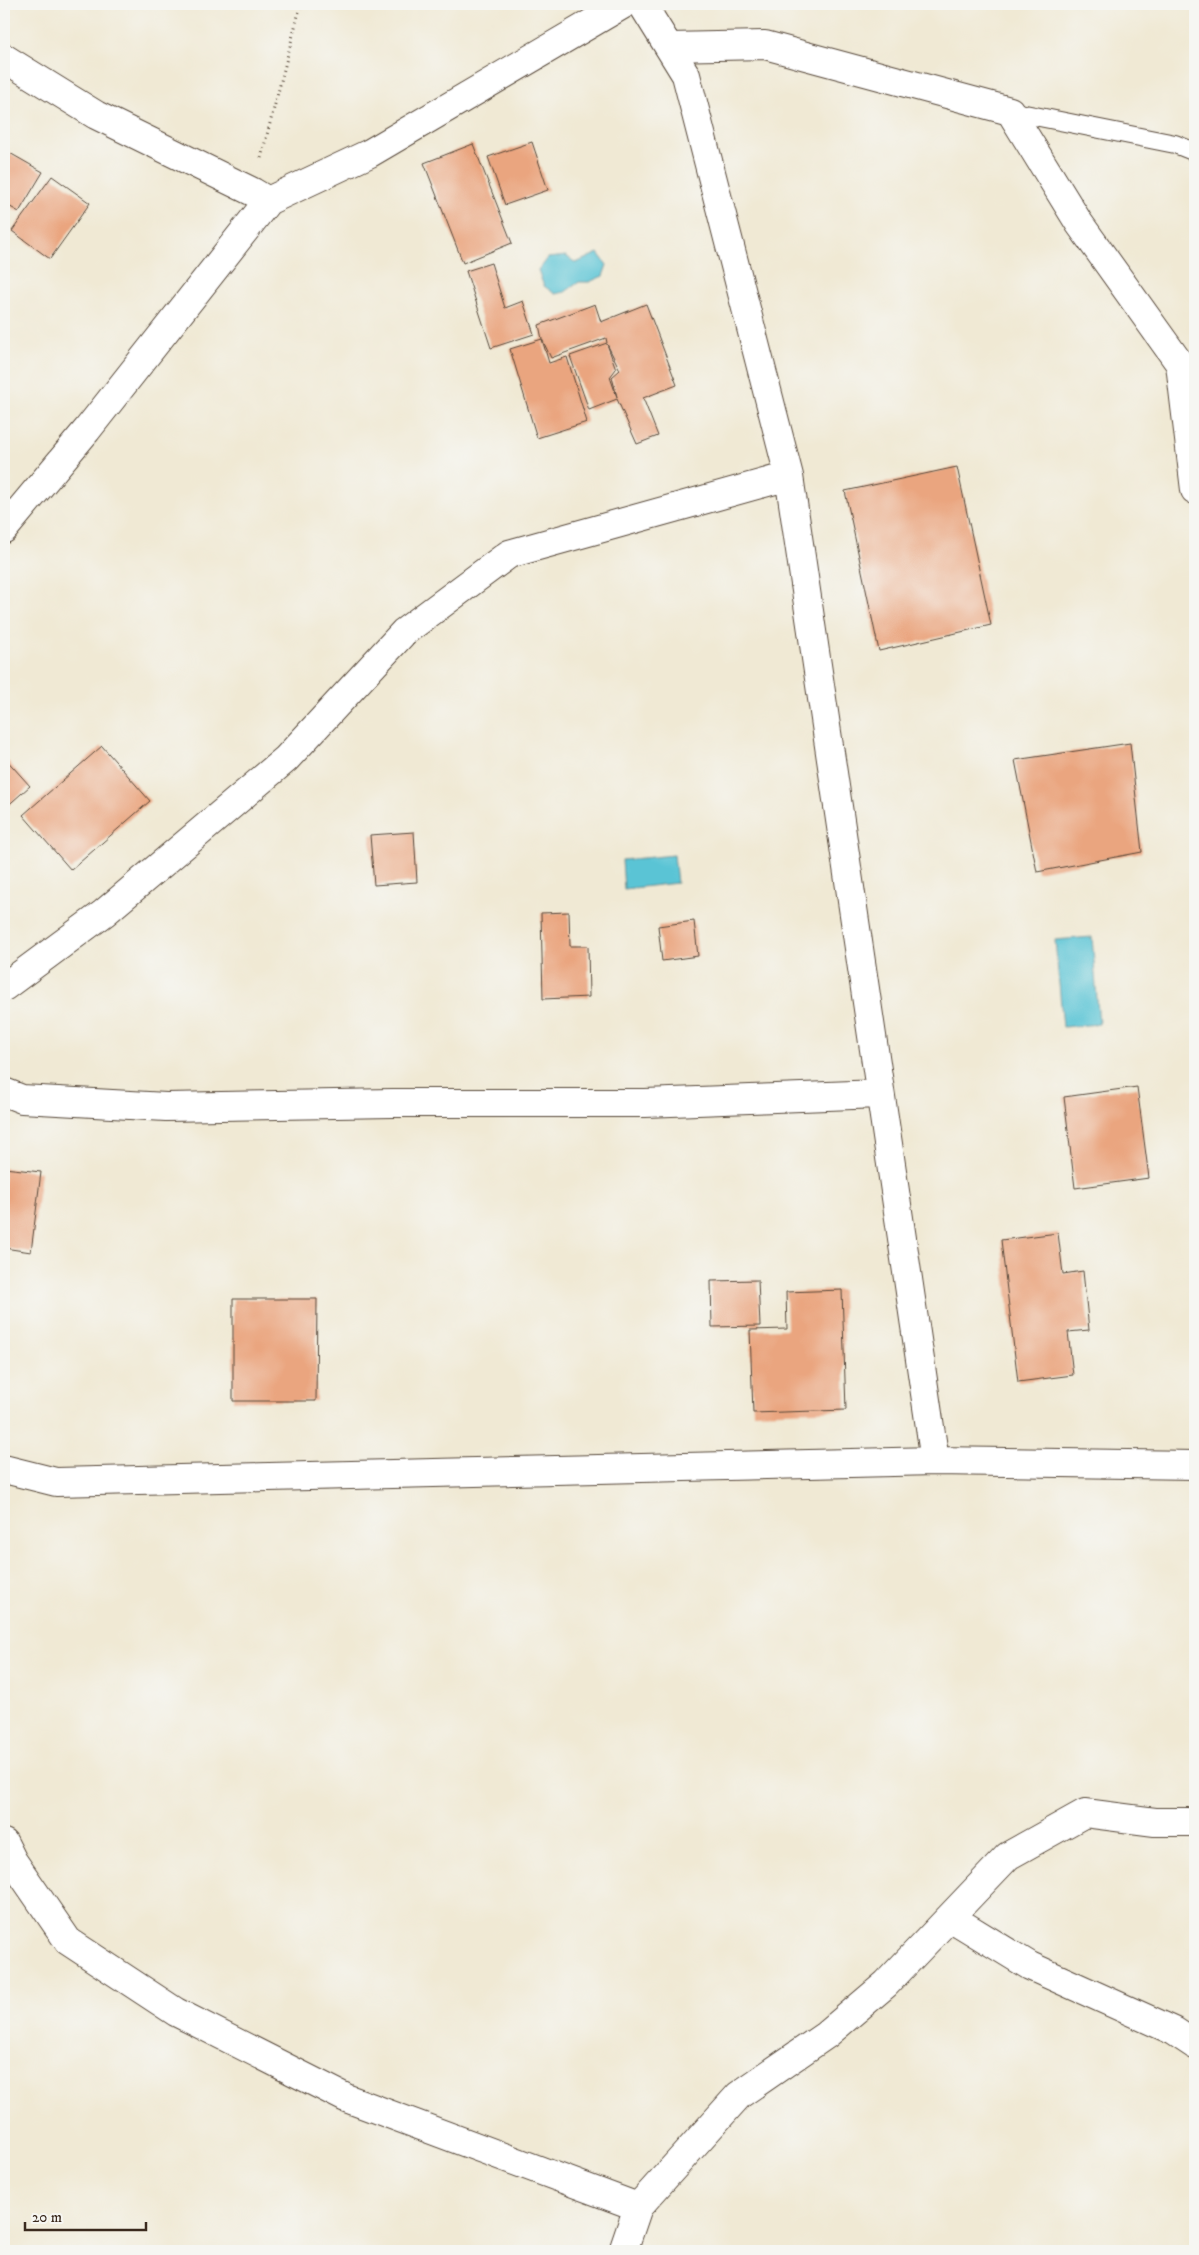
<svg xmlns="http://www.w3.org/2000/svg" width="1199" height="2255" viewBox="0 0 1199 2255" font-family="'IM FELL DW Pica',serif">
<rect width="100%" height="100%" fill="#f6f6f2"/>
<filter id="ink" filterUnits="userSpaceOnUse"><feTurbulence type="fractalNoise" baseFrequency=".02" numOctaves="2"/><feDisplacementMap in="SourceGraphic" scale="10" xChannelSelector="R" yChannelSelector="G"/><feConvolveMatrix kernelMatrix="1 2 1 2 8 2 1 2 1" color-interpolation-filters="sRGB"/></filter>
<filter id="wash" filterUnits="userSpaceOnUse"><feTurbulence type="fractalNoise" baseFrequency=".0096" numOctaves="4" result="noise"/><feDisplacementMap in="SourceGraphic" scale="20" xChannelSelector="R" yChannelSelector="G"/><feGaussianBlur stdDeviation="1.12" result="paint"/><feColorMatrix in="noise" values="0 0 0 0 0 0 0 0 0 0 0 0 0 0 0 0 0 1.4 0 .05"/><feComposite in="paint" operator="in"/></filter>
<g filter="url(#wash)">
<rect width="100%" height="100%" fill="#f0e9d4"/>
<path fill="#5ac4d5" stroke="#4a777a" d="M598,253L607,265L603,276L589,282H579L565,292L555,294L544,286L538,271L548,258L566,256L576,263Z
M674,855L677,883L624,889L622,860Z
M1092,937L1099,1024L1063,1027L1055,940Z"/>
<g id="blocks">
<path fill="#eaa57f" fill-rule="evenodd" d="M532,142L548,190L505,205L488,157Z
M473,144L512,243L463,263L424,163Z
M8,152L43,172L19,212L7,205L4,210V158Z
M52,176L90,203L50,259L12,231Z
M491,263L505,308L523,301L534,334L491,348L466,271Z
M595,304L601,322L646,304L677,385L643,398L658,436L637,444L617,399L589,410L570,356L607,343L606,338L551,358L542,339L539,325ZM607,344L620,370L612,377L617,397L610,377L616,369Z
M542,339L549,363L567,357L587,422L537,438L510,349Z
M957,467L991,625L879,651L845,491Z
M1130,743L1142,852L1037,872L1015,760Z
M102,746L150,801L71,870L23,815Z
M4,757L30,786L4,809Z
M414,832L417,882L374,885L370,835Z
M569,912L570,946H588L589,997L543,999L541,913Z
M694,921L698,956L662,961L658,926Z
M1137,1087L1149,1178L1075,1188L1064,1097Z
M4,1168L41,1172L31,1252L4,1248Z
M1058,1233L1063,1274L1083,1271L1089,1330L1068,1332L1073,1375L1018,1382L1001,1240Z
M758,1280L760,1326L712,1327L711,1281Z
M842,1290L846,1410L753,1413L750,1330L787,1329L786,1292Z
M233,1299H317L316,1401H233Z"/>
</g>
</g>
<g filter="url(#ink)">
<use href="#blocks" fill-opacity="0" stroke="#564739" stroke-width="1"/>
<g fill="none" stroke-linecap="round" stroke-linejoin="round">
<defs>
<path id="lane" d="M1010,111L1175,144L1195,152"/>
<path id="street" d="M642,4L686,75L789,476L935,1461
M669,47L765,45L1010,111L1079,223L1180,364L1195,370
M4,58L96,115L253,192L268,201L370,153L624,4
M1180,364L1195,490
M4,529L87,430L268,201
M4,987L104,913L286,759L404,632L509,554L789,476
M4,1092L22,1099L166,1107L393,1103H645L879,1094
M4,1469L56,1482L935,1461L1195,1465
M4,1843L13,1861L68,1941L176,2012L346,2098L638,2207
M950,1917L1030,1966L1174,2031L1195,2045
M623,2251L638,2207L739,2095L826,2035L886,1984L1008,1856L1085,1813L1155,1822H1195"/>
</defs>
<use href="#lane" stroke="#564739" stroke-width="20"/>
<use href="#street" stroke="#564739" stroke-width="30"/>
<path stroke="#564739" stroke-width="3" stroke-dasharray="1 4" stroke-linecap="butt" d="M261,158L301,4"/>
<use href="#lane" stroke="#fff" stroke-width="18"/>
<use href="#street" stroke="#fff" stroke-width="28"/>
</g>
</g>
<rect width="1199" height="2255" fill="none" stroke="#f6f6f2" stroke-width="20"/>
<path d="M25 2222v8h121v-8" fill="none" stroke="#3b2a1e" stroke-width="2.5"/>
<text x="32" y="2222" font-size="15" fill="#3b2a1e" stroke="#f6f6f2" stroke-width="4" paint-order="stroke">20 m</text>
</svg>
